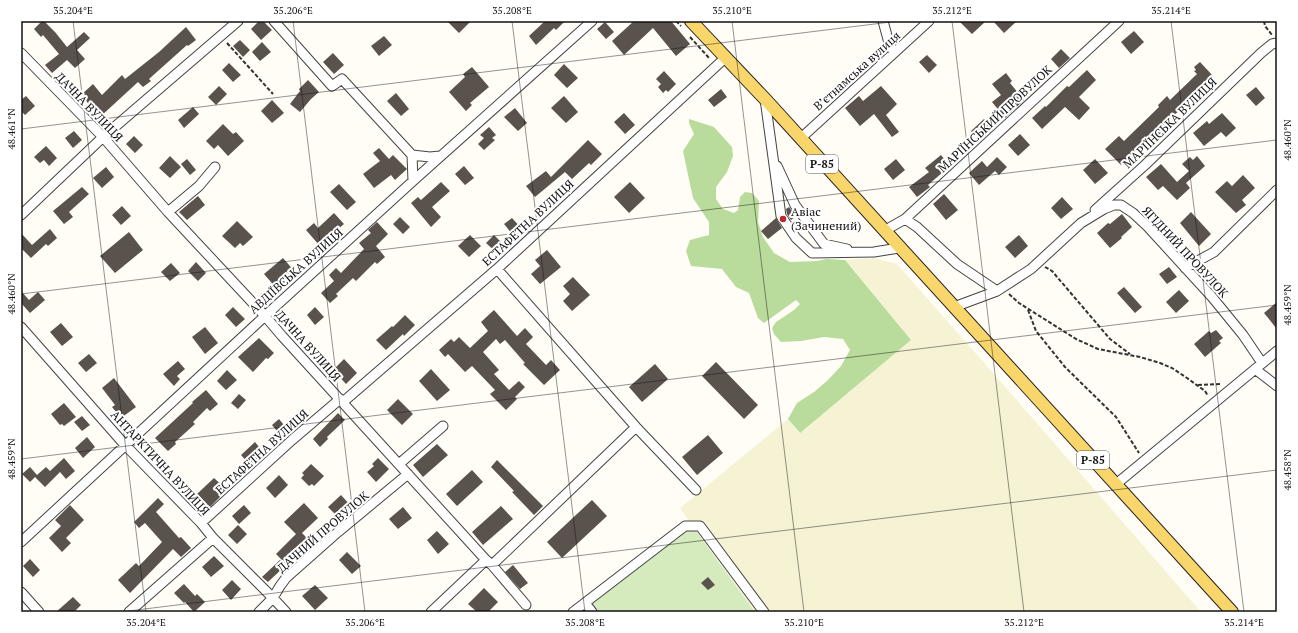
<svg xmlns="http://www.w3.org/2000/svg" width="1298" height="633" viewBox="0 0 1298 633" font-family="'PT Serif',serif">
<rect width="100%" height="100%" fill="#fffdf5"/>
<path fill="#f6f3d4" d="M874,258L897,264L1008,390L1201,612H755L680,508L788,419L799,433L911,340L845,260Z"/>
<path fill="#d5ebbd" d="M691,524L755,612H565Z"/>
<path fill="#b9dc9c" d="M689,119L714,127L732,147L733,156L727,172L716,187V199L723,209L734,213L738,210L740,197L745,192L752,193L759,201L758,222L763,237L774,253L790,262L817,261L826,259L845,260L911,340L800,433L788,419L797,403L814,392L828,380L841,366L850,350L843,339L824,337L801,341L781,342L774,334L772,328L776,322L794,310L800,304L796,300L764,323L758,318L749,293L736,287L722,269L691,266L686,251L690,240L709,235V222L693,198L683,151L694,134L689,123Z"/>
<path fill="#5a524d" d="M42,21H44L55,32L67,47L84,32L90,38L77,50L85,59L75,68L67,60L52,73L45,65L59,54L43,35L41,37L34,29Z
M259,21H263L272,30L261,40L251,29Z
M447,21H471L459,33Z
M545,21H565L556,30L554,28L536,45L529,36Z
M634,21H671L690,44L676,56L653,28L624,55L612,41Z
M959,21H986L972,34Z
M993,21H1017L1004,33Z
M605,22L614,32L606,39L597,29Z
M186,27L196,40L188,46L187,45L149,79L151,81L143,87L138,82L100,117L81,95L93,84L102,95L122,75L125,79L159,52Z
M1134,31L1144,42L1131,54L1121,42Z
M384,36L392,45L379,56L371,46Z
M240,40L250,50L243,57L233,46Z
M262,42L271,52L260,61L252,52Z
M1061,49L1070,58L1059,68L1051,59Z
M333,53L344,65L334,74L323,62Z
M927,55L937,65L929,73L919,62Z
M1200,62L1213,76L1195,92L1197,95L1188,104L1187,103L1162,127L1165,130L1155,140L1153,137L1139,151L1137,149L1121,165L1105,149L1119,136L1124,141L1159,107L1158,105L1167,96L1170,100L1197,74L1194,71L1196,70L1194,67Z
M229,63L241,75L233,82L222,70Z
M564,64L578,78L567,88L554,75Z
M472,67L489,87L470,103L472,105L466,111L449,92L465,77L463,74Z
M1087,70L1096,80L1079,97L1090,108L1079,120L1065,107L1042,129L1032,118L1045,106L1046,107L1067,86L1069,87Z
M664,71L676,84L668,92L666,90L663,93L658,87L661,84L656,79Z
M1006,73L1012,81L1010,83L1024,100L1005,118L992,102L1001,95L992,84Z
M308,80L319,92L311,99L300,112L290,104L300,91L299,89Z
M219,86L227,94L216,105L208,97Z
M881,86L897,104L886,115L899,132L892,137L874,114L860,126L845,108L859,96L863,101Z
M1256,87L1265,98L1256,106L1246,95Z
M721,89L727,97L714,107L708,100Z
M396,93L409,109L401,116L387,101Z
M26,96L35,106L25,115L21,111V100Z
M564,96L578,112L566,123L551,108Z
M272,100L284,113L272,123L261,111Z
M193,107L199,114L184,128L178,120Z
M515,108L527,123L518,131L504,117Z
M624,113L635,125L625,134L614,122Z
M1222,113L1236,128L1226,137L1221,132L1204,146L1193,133L1207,121L1209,124Z
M984,119L993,129L980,141L971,131Z
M223,124L233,134L236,132L244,141L228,156L218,145L214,149L206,141Z
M489,127L496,135L492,138L495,140L484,150L478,144L484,138L480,135Z
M74,131L82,140L73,148L65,138Z
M1020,134L1030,145L1018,156L1008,145Z
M134,136L143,145L135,153L126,144Z
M588,140L602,154L591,165L589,163L572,179L565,172L535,197L526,186L546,171L551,177Z
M46,146L57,158L49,166L44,160L40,163L34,157Z
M379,148L389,159L393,155L407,169L395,180L391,175L374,188L363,174L380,161L373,153Z
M941,155L950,166L928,185L930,187L917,197L909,187L929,172L925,168Z
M170,156L181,167L170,178L159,168Z
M1197,156L1205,166L1186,183L1190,188L1177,200L1163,186L1158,190L1146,177L1161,164L1177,182L1189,171L1182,164L1190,157L1193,160Z
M997,157L1007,167L999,175L995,171L979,185L969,173L982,161L987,167Z
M187,159L196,170L190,175L181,164Z
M896,159L905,170L893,180L884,169Z
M1095,159L1108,173L1095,184L1083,170Z
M464,166L474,178L465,185L455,174Z
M106,167L114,177L102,188L93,178Z
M1243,175L1255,188L1242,200L1246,205L1236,213L1215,192L1227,181L1232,186Z
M441,182L450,191L432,207L441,217L431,227L411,203L418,197L421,200Z
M630,182L645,198L629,213L614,197Z
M339,184L356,202L347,210L330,192Z
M82,187L89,194L69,212L73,217L64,224L53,211Z
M944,194L958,210L946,220L933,204Z
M198,196L205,205L187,220L179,212Z
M1062,197L1073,209L1061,219L1051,208Z
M122,206L131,216L121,225L112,215Z
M789,207L796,216L791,220L787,214L786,209Z
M1191,212L1211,234L1199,246L1180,223Z
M334,213L344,224L319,245L306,230L314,223L318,228Z
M1122,214L1132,227L1121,237L1122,238L1110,248L1097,233L1108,223L1110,224Z
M400,217L410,227L403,234L393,224Z
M512,218L521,228L513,235L504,224Z
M776,218L782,228L768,239L761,231Z
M237,221L253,237L243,246L240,243L235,248L222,236Z
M377,222L388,234L376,246L385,257L377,264L375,262L356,281L353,278L336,294L338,296L330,303L321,293L334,281L329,275L336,268L341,273L364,249L359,243L371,233L368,230Z
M50,229L57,238L48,246L46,244L31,258L21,248V233L32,245Z
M129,232L143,250L115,273L100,256Z
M470,235L481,246L469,257L458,246Z
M494,235L505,246L498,254L486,243Z
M1019,235L1028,246L1015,258L1005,247Z
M547,250L561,267L540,284L531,274L540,266L535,260Z
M283,258L296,273L277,289L264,274Z
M196,262L206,273L198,281L188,271Z
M171,263L180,273L170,281L161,272Z
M1169,267L1177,277L1167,284L1159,274Z
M573,277L590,295L572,311L563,301L570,294L563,286Z
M1124,287L1142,307L1135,313L1117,293Z
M1179,290L1189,301L1176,313L1166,302Z
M21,291L29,300L38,292L45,300L30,313L21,303Z
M1277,302V329L1264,313Z
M233,307L245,319L236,327L225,315Z
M315,307L324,317L315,325L307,315Z
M494,310L517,336L525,328L533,337L526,344L546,365L551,360L560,370L544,385L523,364L525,363L505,340L500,344L496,339L483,352L499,370L494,374L509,390L519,381L525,387L515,397L517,399L506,410L490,394L495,390L472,366L465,372L448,354L445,357L439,350L451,339L454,342L459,337L470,348L488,331L481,322Z
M405,315L415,325L404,336L403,334L386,350L376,340L392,326L393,327Z
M61,323L73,337L62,346L50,332Z
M205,327L218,343L205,354L192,337Z
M1216,330L1223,338L1219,341L1221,343L1205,357L1194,344L1209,331L1211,333Z
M259,338L274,353L268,359L266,358L253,372L238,357Z
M89,354L97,363L86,372L78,363Z
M344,359L357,373L346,384L333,370Z
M178,361L185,369L177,376L180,379L174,386L163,374Z
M716,362L758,405L744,419L702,376Z
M655,364L668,379L642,402L629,387Z
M431,369L450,390L437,401L419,381Z
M227,370L237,380L226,390L217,381Z
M114,378L136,407L121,418L112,407L115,405L102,388Z
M206,390L218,404L210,411L207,408L193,422L195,424L175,442L176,444L168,451L155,438L193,403L192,402Z
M239,394L246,400L238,409L231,403Z
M398,399L413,414L402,425L387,410Z
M64,403L76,417L64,426L62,424L60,425L51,414Z
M338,413L345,420L327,437L328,439L320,447L313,439Z
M82,416L90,425L82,431L74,422Z
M279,419L288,430L281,436L272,425Z
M708,435L723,453L697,475L682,457Z
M87,437L95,447L83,458L75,448Z
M255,442L264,453L250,465L241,455Z
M437,444L448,455L423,477L413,465Z
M64,458L75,471L66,479L60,472L45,487L35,477L30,482L22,474L30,467L37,475L46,467L50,471Z
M378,458L389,469L376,482L367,472L374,466L372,464Z
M497,460L543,506L534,515L512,492L514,491L491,467Z
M311,464L324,476L314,486L312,484L309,486L301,478L304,475L302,473Z
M472,470L483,482L457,506L446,494Z
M279,475L288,485L275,498L266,488Z
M214,478L227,490L210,507L197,494Z
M341,495L351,506L339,518L328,507Z
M158,498L164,504L156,512L179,538L181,537L191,548L181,557L173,549L130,593L118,580L136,563L139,566L162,542L145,523L139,528L134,522Z
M592,500L607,516L562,558L547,542Z
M304,503L318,518L302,533L314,545L308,550L304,546L286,564L276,554L296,534L284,522Z
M70,505L84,520L66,538L71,543L62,552L49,538L61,526L55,520Z
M244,505L251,513L239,524L232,516Z
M501,506L513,519L483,545L472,532Z
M403,507L412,518L398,529L389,519Z
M238,525L247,534L237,544L228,535Z
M437,531L449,544L438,554L427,540Z
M347,552L361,566L352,574L339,560Z
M214,556L224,566L211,577L202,567Z
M30,559L40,570L33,577L23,566Z
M280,560L285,566L268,582L262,577Z
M513,565L528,583L520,589L505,572Z
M708,577L715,585L708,590L701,583Z
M232,580L241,589L231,600L222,590Z
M184,584L195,596L197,594L205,602L194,612L185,602L184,603L174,593Z
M315,585L328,598L315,610L302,596Z
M484,588L498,602L488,612H477L468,604Z
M73,597L81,605L74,612H56Z"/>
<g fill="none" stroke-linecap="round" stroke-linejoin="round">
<defs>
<path id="minor" d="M274,21L332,86L342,79L412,155L430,157L440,156
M883,21L889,43L894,53
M21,53L103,137L168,212L265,316L282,336L486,560L492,565L526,605
M765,99L781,216L796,238L812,253L874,252L899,248
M800,139L929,21
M412,155L413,181
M777,166L795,205L824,244L847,249
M1095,210L1145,165L1261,53L1272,44L1277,43
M168,212L199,186L215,167
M21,215L103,137L238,21
M905,219L917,227L957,264L997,291
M884,231L905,219L1119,21
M1185,268L1214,252L1277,190
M497,269L636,427L696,490
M954,307L997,291L1031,269L1081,223L1104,209L1114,205H1121L1133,213L1148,227L1212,297L1243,335L1262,363
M21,327L125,445L201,523L213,538L273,598L286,612
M1255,369L1277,386
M343,402L497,269L725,58
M399,464L443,426
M1115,485L1277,351
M201,523L292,440L340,399
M21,542L265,316L413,181L592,21
M492,565L636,427
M21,592L39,612
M585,603L592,612
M129,612L213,538
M259,612L273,598L280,586L286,578L338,532L408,474
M431,612L486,560
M573,612L685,526H700L764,612"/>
<path id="major" d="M691,21L765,99L1232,612"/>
</defs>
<use href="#minor" stroke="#444" stroke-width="11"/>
<use href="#major" stroke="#222" stroke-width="14"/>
<path stroke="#333" stroke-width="2" stroke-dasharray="4 2" stroke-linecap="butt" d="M676,21L681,26
M1264,21L1265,26L1272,35
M690,37L710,59
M227,43L273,94
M1045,267L1052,271L1110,339L1130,354
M1009,294L1019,303L1076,339L1098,349L1140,357L1160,363L1172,368L1187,378L1205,391L1208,396
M1028,310L1036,331L1065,367L1116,417L1139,453
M1198,385L1222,384"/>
<use href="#minor" stroke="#fff" stroke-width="9"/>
<use href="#major" stroke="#f9d66b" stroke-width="12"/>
</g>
<path fill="none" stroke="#111" stroke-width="1" stroke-opacity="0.45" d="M73,21L146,612M293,21L365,612M512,21L585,612M732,21L804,612M952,21L1024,612M1171,21L1244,612M21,129L899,21M21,294L1277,140M21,459L1277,305M120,612L1277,470"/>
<circle fill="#c4262e" stroke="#fff" stroke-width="1.5" cx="783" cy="219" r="4"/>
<g text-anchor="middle" stroke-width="4" stroke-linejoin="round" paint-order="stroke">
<g fill="#fff" stroke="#585858" stroke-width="1">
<rect x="806" y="155" width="32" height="18" rx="3"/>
<rect x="1077" y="451" width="32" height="18" rx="3"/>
</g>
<g font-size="11" font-weight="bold" fill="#111">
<text x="822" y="168">Р-85</text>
<text x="1093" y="464">Р-85</text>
</g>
<g font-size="12" fill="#111" stroke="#fff">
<text transform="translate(857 71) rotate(-42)" y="4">Вʼєтнамська вулиця</text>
<text transform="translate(89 107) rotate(46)" y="4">ДАЧНА ВУЛИЦЯ</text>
<text transform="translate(995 119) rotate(-43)" y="4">МАРІЇНСЬКИЙ ПРОВУЛОК</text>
<text transform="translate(1170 123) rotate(-44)" y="4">МАРІЇНСЬКА ВУЛИЦЯ</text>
<text transform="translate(528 223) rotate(-43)" y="4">ЕСТАФЕТНА ВУЛИЦЯ</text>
<text transform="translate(1185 252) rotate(47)" y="4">ЯГІДНИЙ ПРОВУЛОК</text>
<text transform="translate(296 271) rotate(-42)" y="4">АВДІЇВСЬКА ВУЛИЦЯ</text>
<text transform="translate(308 346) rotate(48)" y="4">ДАЧНА ВУЛИЦЯ</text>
<text transform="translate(262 452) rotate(-42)" y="4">ЕСТАФЕТНА ВУЛИЦЯ</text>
<text transform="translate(160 463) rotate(47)" y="4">АНТАРКТИЧНА ВУЛИЦЯ</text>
<text transform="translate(323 532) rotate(-41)" y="4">ДАЧНИЙ ПРОВУЛОК</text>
</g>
<g font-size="12" fill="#111" stroke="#fff" text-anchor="start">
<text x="791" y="216">Авіас<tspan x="791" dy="14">(Зачинений)</tspan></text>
</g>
</g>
<rect width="1298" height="633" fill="none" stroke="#ffffff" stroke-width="44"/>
<rect x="22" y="22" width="1254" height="589" fill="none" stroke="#111" stroke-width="1.5"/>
<g font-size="10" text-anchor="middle" fill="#111">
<text x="73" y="14">35.204°E</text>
<text x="293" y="14">35.206°E</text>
<text x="512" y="14">35.208°E</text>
<text x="732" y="14">35.210°E</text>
<text x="952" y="14">35.212°E</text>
<text x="1171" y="14">35.214°E</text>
<text transform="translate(11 129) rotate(-90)" y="4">48.461°N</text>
<text transform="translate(1287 140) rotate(-90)" y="4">48.460°N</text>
<text transform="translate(11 294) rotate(-90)" y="4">48.460°N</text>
<text transform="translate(1287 305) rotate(-90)" y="4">48.459°N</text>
<text transform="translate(11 459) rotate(-90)" y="4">48.459°N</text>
<text transform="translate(1287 470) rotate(-90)" y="4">48.458°N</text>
<text x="146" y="626">35.204°E</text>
<text x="365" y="626">35.206°E</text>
<text x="585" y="626">35.208°E</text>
<text x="804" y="626">35.210°E</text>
<text x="1024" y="626">35.212°E</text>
<text x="1244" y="626">35.214°E</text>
</g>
</svg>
